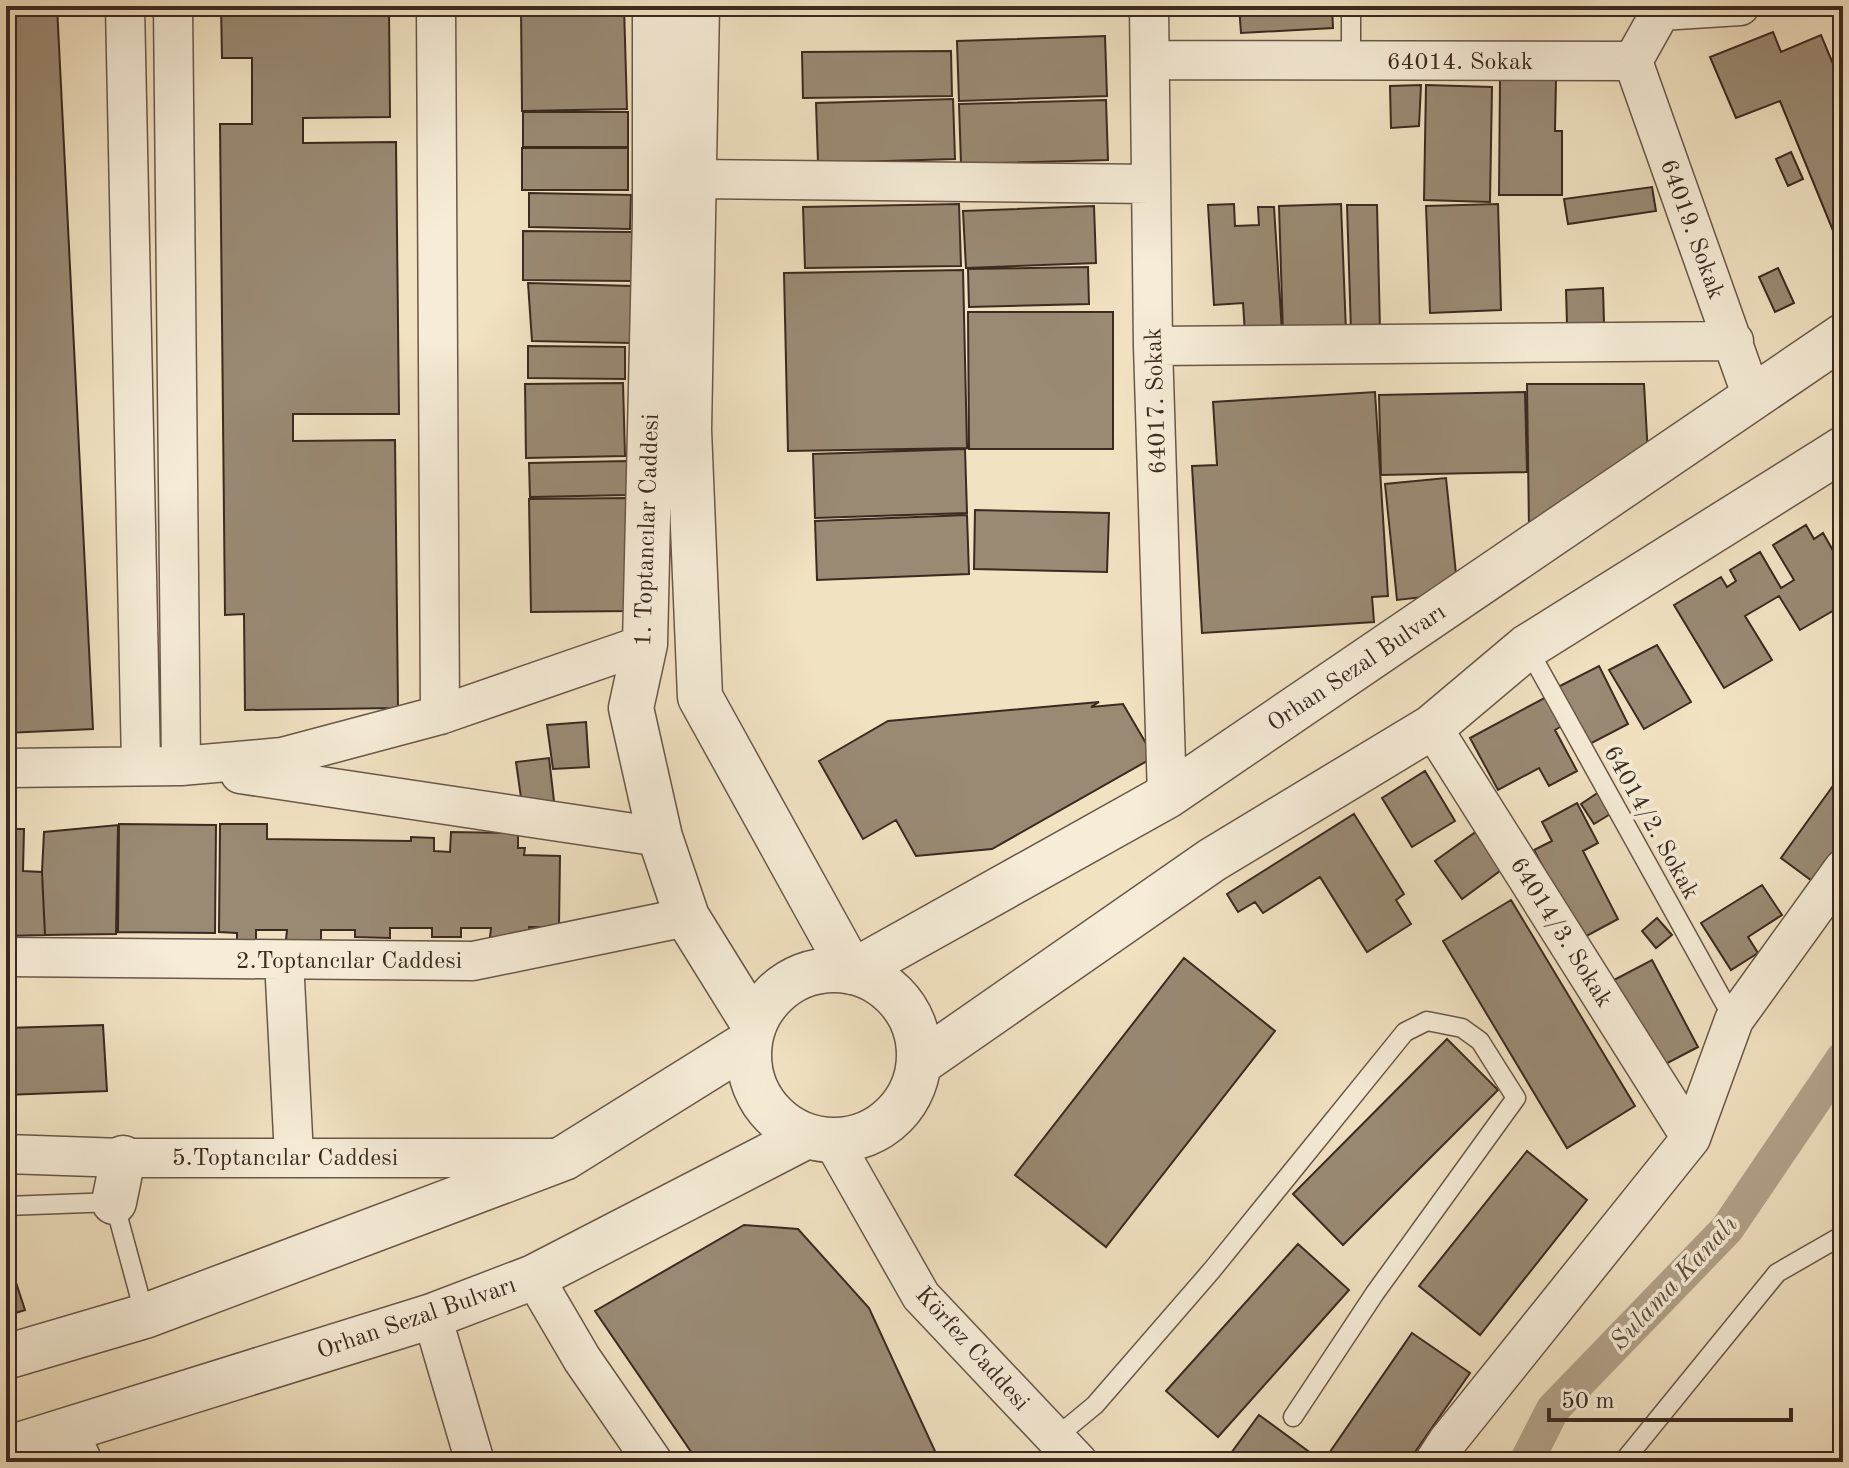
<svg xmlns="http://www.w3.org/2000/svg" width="1849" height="1468" viewBox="0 0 1849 1468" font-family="'Old Standard TT',serif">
<rect width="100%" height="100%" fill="#f1e2c2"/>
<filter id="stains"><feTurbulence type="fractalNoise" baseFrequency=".0025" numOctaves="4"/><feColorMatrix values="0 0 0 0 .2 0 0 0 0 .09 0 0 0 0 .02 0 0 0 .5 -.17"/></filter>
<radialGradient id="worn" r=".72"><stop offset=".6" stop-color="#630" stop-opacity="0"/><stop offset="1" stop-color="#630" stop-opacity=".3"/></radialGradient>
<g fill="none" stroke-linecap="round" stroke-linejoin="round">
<path stroke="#b3a38b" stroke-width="34" d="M1526,1462L1553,1409L1727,1229L1843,1058"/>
</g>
<path fill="#9a8a74" stroke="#3b2a1f" stroke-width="2" d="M6,6H57L93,729L6,733Z
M221,6H389L390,117L303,118V143L396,142L399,414H293V441L395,440L398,708L245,710L244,614L225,615L220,124H252V58H222Z
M521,6H624L627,109L522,111Z
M1239,6H1332L1333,28L1241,33Z
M1402,6H1483V7L1402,11Z
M1541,6H1623L1541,11Z
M1773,32L1781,52L1821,35L1843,88V255L1780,101L1736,118L1710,57Z
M1105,36L1107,96L959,101L957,41Z
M951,51L952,96L803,98L802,52Z
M1500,78H1556L1555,131H1562V195H1499Z
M1421,85L1419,126L1391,128L1390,86Z
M1426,85L1492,87L1490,202L1424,200Z
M953,99L955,159L818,163L816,103Z
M1106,100L1108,160L961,164L959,104Z
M523,112H628V147H523Z
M522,148H628V190H522Z
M1791,152L1803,179L1788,186L1776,159Z
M1652,187L1656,211L1568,224L1564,199Z
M529,193L631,195L630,229L529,227Z
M959,204L961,266L805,268L803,207Z
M1234,204L1235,226L1259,225L1258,207H1274L1282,332L1245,334L1243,303L1214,305L1208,205Z
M1341,204L1346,332L1283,334L1279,206Z
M1498,204L1501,310L1430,313L1426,206Z
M1347,205H1377L1380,330L1351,331Z
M1094,206L1096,263L966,268L963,211Z
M523,231L632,232V281L523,280Z
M1088,267L1089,304L969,307L968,269Z
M1778,268L1794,303L1775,312L1759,277Z
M963,270L967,448L788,451L784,273Z
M528,283L632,286L631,343L532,341Z
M1603,288L1604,323L1567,324L1566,290Z
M968,312H1113V449H969Z
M528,346L625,347V379L528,378Z
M623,383L625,456L526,458L525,384Z
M1527,384H1644L1648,455L1529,529Z
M1375,392L1388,596L1372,597L1374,622L1202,633L1192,466L1217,465L1213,402Z
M1525,392L1527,472L1381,475L1379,395Z
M965,449L967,513L815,518L813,454Z
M628,461L629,495L530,497L529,463Z
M1446,478L1458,593L1397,600L1385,484Z
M629,498L630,611L531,612L529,499Z
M975,510L1109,513L1107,572L974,569Z
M967,515L969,574L817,580L815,521Z
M1806,525L1814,539L1823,533L1835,554L1843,549V605L1800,630L1779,596L1745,616L1772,660L1724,688L1674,605L1721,577L1727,587L1736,581L1730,570L1760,552L1781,588L1794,580L1773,545Z
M1657,645L1691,702L1644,729L1609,670Z
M1599,666L1628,724L1586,746L1556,688Z
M1550,695L1565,724L1555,730L1577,771L1549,786L1539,768L1498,790L1470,738Z
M1099,702L1091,707L1123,704L1154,757L992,849L916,856L896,820L863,839L819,761L888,721Z
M586,722L589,767L553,769L547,725Z
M549,758L554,801L522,805L516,762Z
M1425,771L1455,821L1412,847L1382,798Z
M1840,776L1843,778V861L1823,889L1781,858Z
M1599,792L1612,813L1594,824L1581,804Z
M1577,803L1598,843L1583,851L1618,919L1581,939L1534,850L1552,841L1542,822Z
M1354,814L1404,894L1396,900L1411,924L1367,952L1320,877L1263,913L1255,902L1238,912L1227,894Z
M119,824L216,825L215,933L118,932Z
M220,824H267V839L411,841V837L434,838V851L450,852L451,832L518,833V848H525L524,855L560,856L559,927H529V938L490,937L491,928H461V937H432V928H390V938L355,937V930H321V940H286L287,930H256V941H237V933L219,932Z
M118,825L116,934L45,935L42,872L44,832Z
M6,829H24L23,871L42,872L45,935L6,936Z
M1477,831L1504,868L1462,899L1435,861Z
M1762,885L1782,915L1748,937L1758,953L1731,970L1701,923Z
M1511,900L1635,1106L1567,1148L1443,941Z
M1657,918L1672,935L1656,948L1642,931Z
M1184,958L1275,1031L1106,1247L1015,1175Z
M1652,960L1698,1047L1660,1067L1614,980Z
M103,1025L107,1091L6,1095V1028Z
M1447,1039L1498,1090L1343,1245L1293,1194Z
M1527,1151L1587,1200L1480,1335L1419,1286Z
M744,1225L798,1229L869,1308L940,1462H698L595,1311Z
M1298,1244L1349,1290L1218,1437L1166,1391Z
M6,1252L25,1310L6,1316Z
M1412,1333L1470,1373L1408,1462H1323Z
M1259,1415L1312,1454L1305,1462H1229L1226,1460Z"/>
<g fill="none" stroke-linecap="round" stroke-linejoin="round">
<defs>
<path id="service" d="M1351,6V61
M1527,647L1734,1020
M6,1206L114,1202L145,1316
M1055,1438L1095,1405L1212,1270L1405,1032L1427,1021L1462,1028L1480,1041L1516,1098L1375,1293L1293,1417
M1623,1462L1777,1273L1843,1235"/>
<path id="minor" d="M125,6L141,765
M173,6L181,766
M436,6L440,715
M1149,6L1153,346L1167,796
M1150,60L1633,61L1661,11L1740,6
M1633,61L1752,397
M694,179L1150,184
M1153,346L1734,341
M1432,727L1691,1138
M6,768L181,766L282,757L440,715L645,644
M240,774L660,837
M6,957L473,961L687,917
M284,960L294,1156
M833,1141L921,1296L1078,1462
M6,1154L123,1158H554
M534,1277L582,1359L653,1462
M432,1316L475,1462
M68,1430L83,1462
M1434,1462L1447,1442L1691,1138L1734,1020L1843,869"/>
<path id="tertiary" d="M655,6V217L645,644L631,708L660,837L687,917L754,1025
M697,6L689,430L700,697L852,972L1167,796L1843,336
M749 1055a85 85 0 1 1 170 0a85 85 0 1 1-170 0Z
M920,1063L1212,860L1432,727L1527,647L1843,449
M114,1202L123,1158
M6,1357L145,1316L564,1158L750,1042
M6,1449L432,1316L534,1277L807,1136"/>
</defs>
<use href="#service" stroke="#685848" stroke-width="21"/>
<use href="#minor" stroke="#685848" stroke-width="41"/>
<use href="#tertiary" stroke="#685848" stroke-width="47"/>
<use href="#service" stroke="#f6ecd7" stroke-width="18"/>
<use href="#minor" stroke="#f6ecd7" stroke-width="38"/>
<use href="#tertiary" stroke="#f6ecd7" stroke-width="44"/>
</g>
<g text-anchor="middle" stroke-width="7" stroke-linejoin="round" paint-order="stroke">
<g font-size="24" fill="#3b2a1f" stroke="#f6ecd7">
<text x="1460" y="69">64014. Sokak</text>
<text transform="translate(1693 229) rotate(70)" y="8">64019. Sokak</text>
<text transform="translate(1155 401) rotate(-92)" y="8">64017. Sokak</text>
<text transform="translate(646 530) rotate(-88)" y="8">1. Toptancılar Caddesi</text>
<text transform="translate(1356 667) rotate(-34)" y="8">Orhan Sezal Bulvarı</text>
<text transform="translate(1652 822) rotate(61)" y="8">64014/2. Sokak</text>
<text transform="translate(1562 932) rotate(58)" y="8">64014/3. Sokak</text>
<text x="349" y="968">2.Toptancılar Caddesi</text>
<text x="285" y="1165">5.Toptancılar Caddesi</text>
<text transform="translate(416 1317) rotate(-19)" y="8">Orhan Sezal Bulvarı</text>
<text transform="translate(973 1348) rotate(48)" y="8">Körfez Caddesi</text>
</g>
<g font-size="26" font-style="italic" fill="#5f4e3f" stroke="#f6ecd7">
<text transform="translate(1673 1282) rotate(-47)" y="9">Sulama Kanalı</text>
</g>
</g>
<rect width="1849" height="1468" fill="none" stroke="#f1e2c2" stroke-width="32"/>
<rect x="8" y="8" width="1833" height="1452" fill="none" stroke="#3b2a1f" stroke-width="4"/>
<rect x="16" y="16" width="1817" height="1436" fill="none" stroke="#3b2a1f" stroke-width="2"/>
<path d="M1549 1408v12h242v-12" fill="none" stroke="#3b2a1f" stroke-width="4"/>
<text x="1561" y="1408" font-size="24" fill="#3b2a1f" stroke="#f6ecd7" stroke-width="6" paint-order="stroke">50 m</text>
<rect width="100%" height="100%" filter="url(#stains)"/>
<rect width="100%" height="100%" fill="url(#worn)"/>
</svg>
